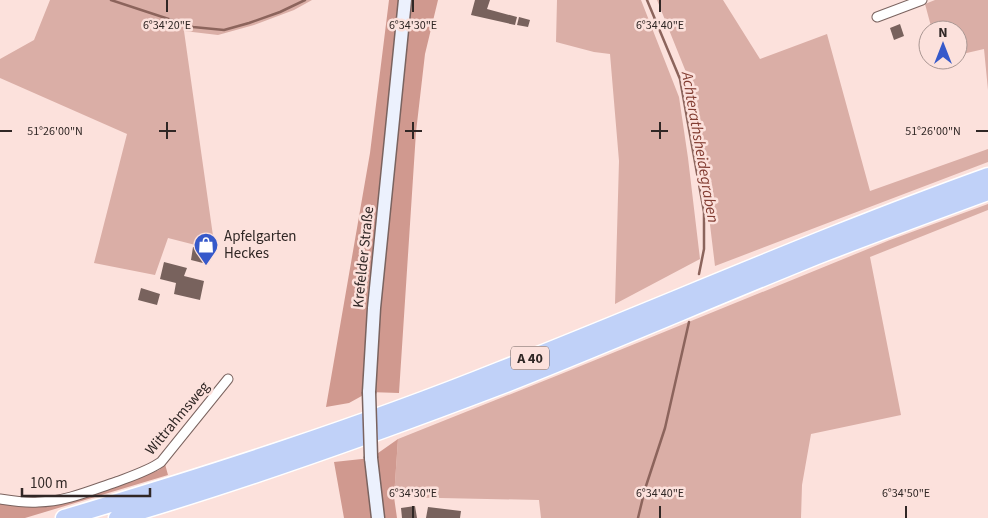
<svg xmlns="http://www.w3.org/2000/svg" width="988" height="518" viewBox="0 0 988 518" font-family="'Source Sans 3',sans-serif">
<rect width="100%" height="100%" fill="#fce1dc"/>
<path fill="#daaea6" d="M50,0H312L294,10L254,25L218,35L184,31L215,250L168,238L155,275L94,263L127,134L0,78V59L34,40Z
M557,0H641L679,97L688,158L700,259L615,304L619,161L610,54L594,52L556,42Z
M657,0H723L760,59L827,34L870,191L988,149V162L715,266L694,92Z
M935,0H988V90L984,49L958,55V30H932L925,4Z
M988,204V210L870,257L901,415L811,434L802,485L801,518H541L539,500L394,497L398,439L561,374L890,240Z"/>
<path fill="#d0998f" d="M389,0H438L425,54L416,132L399,393L369,392L349,403L326,407L370,153Z
M398,439L394,497L397,518H344L334,462L371,458Z
M165,464L168,475L25,518H0V503L15,505L110,488L159,470Z"/>
<g fill="none" stroke-linecap="round" stroke-linejoin="round">
<path stroke="#8c645c" stroke-width="2.5" d="M111,0L193,27L224,30L249,23L280,12L305,0
M647,0L680,79L704,212V249L699,274
M638,518L645,489L665,428L689,322"/>
</g>
<path fill="#78625d" d="M475,0H490L487,9L517,17L515,25L471,15Z
M519,17L530,20L528,27L517,25Z
M900,24L904,36L894,40L890,28Z
M193,247L205,249L203,263L191,260Z
M164,262L187,268L184,276L204,281L200,300L174,294L176,283L160,279Z
M141,288L160,294L157,305L138,300Z
M415,506L417,518H402L401,508Z
M428,507L461,511L460,518H426Z"/>
<g fill="none" stroke-linecap="round" stroke-linejoin="round">
<defs>
<path id="minor" d="M877,17L922,0
M0,499C13,501 25,503 38,502C65,502 92,490 116,482C132,476 148,471 161,462L228,379"/>
<path id="secondary" d="M369,392L374,308L405,0
M371,458L378,518"/>
<path id="motorway" d="M64,518C211,474 358,427 500,370C663,306 823,235 988,176
M117,518C248,480 378,433 506,384C610,343 713,298 817,256C874,234 931,213 988,192"/>
</defs>
<use href="#minor" stroke="#7a635f" stroke-width="11"/>
<use href="#secondary" stroke="#7a635f" stroke-width="15"/>
<use href="#motorway" stroke="#fff" stroke-width="19"/>
<use href="#minor" stroke="#fff" stroke-width="9"/>
<use href="#secondary" stroke="#ecf1fd" stroke-width="12"/>
<use href="#motorway" stroke="#c0d1f8" stroke-width="16"/>
<defs>
<path id="secondary-bridge" d="M369,392L371,458"/>
</defs>
<use href="#secondary-bridge" stroke="#7a635f" stroke-width="15" stroke-linecap="butt"/>
<use href="#secondary-bridge" stroke="#ecf1fd" stroke-width="12"/>
</g>
<path fill="none" stroke="#302725" stroke-width="2" d="M167,0V12M413,0V12M660,0V12M167,122V139M413,122V139M660,122V139M0,131H12M159,131H176M405,131H422M651,131H668M976,131H988M413,506V518M660,506V518M906,506V518"/>
<defs>
<symbol id="shop-pin" viewBox="-11 -11 22 30"><path d="M0 17L-7.5 6A9.5 9.5 0 1 1 7.5 6Z" fill="#3659ca" stroke="#fce1dc"/><path d="M-5-2.5h2.3a2.7 3.5 0 0 1 5.4 0H5L5.5 6h-11ZM-1.5-2.5h3a1.5 2.3 0 0 0-3 0Z" fill="#fff"/></symbol>
</defs>
<g fill-rule="evenodd">
<use href="#shop-pin" x="192" y="231" width="28" height="38"/>
</g>
<g text-anchor="middle" stroke-width="5" stroke-linejoin="round" paint-order="stroke">
<rect fill="#fce1dc" stroke="#6d5f5c" stroke-width="1" x="511" y="346.5" width="38" height="23" rx="4"/>
<g font-size="14" font-weight="bold" fill="#302725">
<text x="530" y="363">A 40</text>
</g>
<g font-size="15" fill="#302725" stroke="#fce1dc" text-anchor="start">
<text x="224" y="241">Apfelgarten<tspan x="224" dy="17">Heckes</tspan></text>
</g>
<g font-size="15" fill="#302725" stroke="#fce1dc">
<text transform="translate(363 257) rotate(-84)" y="5">Krefelder Straße</text>
<text transform="translate(177 418) rotate(-50)" y="5">Wittrahmsweg</text>
</g>
<g font-size="16" font-style="italic" fill="#823c31" stroke="#fce1dc">
<text transform="translate(701 147) rotate(80)" y="6">Achterathsheidegraben</text>
</g>
</g>
<g font-size="12" text-anchor="middle" fill="#302725" stroke="#fce1dc" stroke-width="5" stroke-linejoin="round" paint-order="stroke">
<text x="167" y="29">6°34'20"E</text>
<text x="413" y="29">6°34'30"E</text>
<text x="660" y="29">6°34'40"E</text>
<text x="55" y="135">51°26'00"N</text>
<text x="933" y="135">51°26'00"N</text>
<text x="413" y="497">6°34'30"E</text>
<text x="660" y="497">6°34'40"E</text>
<text x="906" y="497">6°34'50"E</text>
</g>
<g transform="translate(943 45)"><circle r="24" fill="#fce1dc" stroke="#aa9793"/>
<path d="M0-4L9 19L0 12L-9 19Z" fill="#3659ca"/>
<text y="-8" font-size="14" font-weight="bold" text-anchor="middle" fill="#302725">N</text>
</g>
<path d="M22 488v8h128v-8" fill="none" stroke="#302725" stroke-width="2.5"/>
<text x="30" y="488" font-size="15" fill="#302725" stroke="#fce1dc" stroke-width="4" paint-order="stroke">100 m</text>
</svg>
